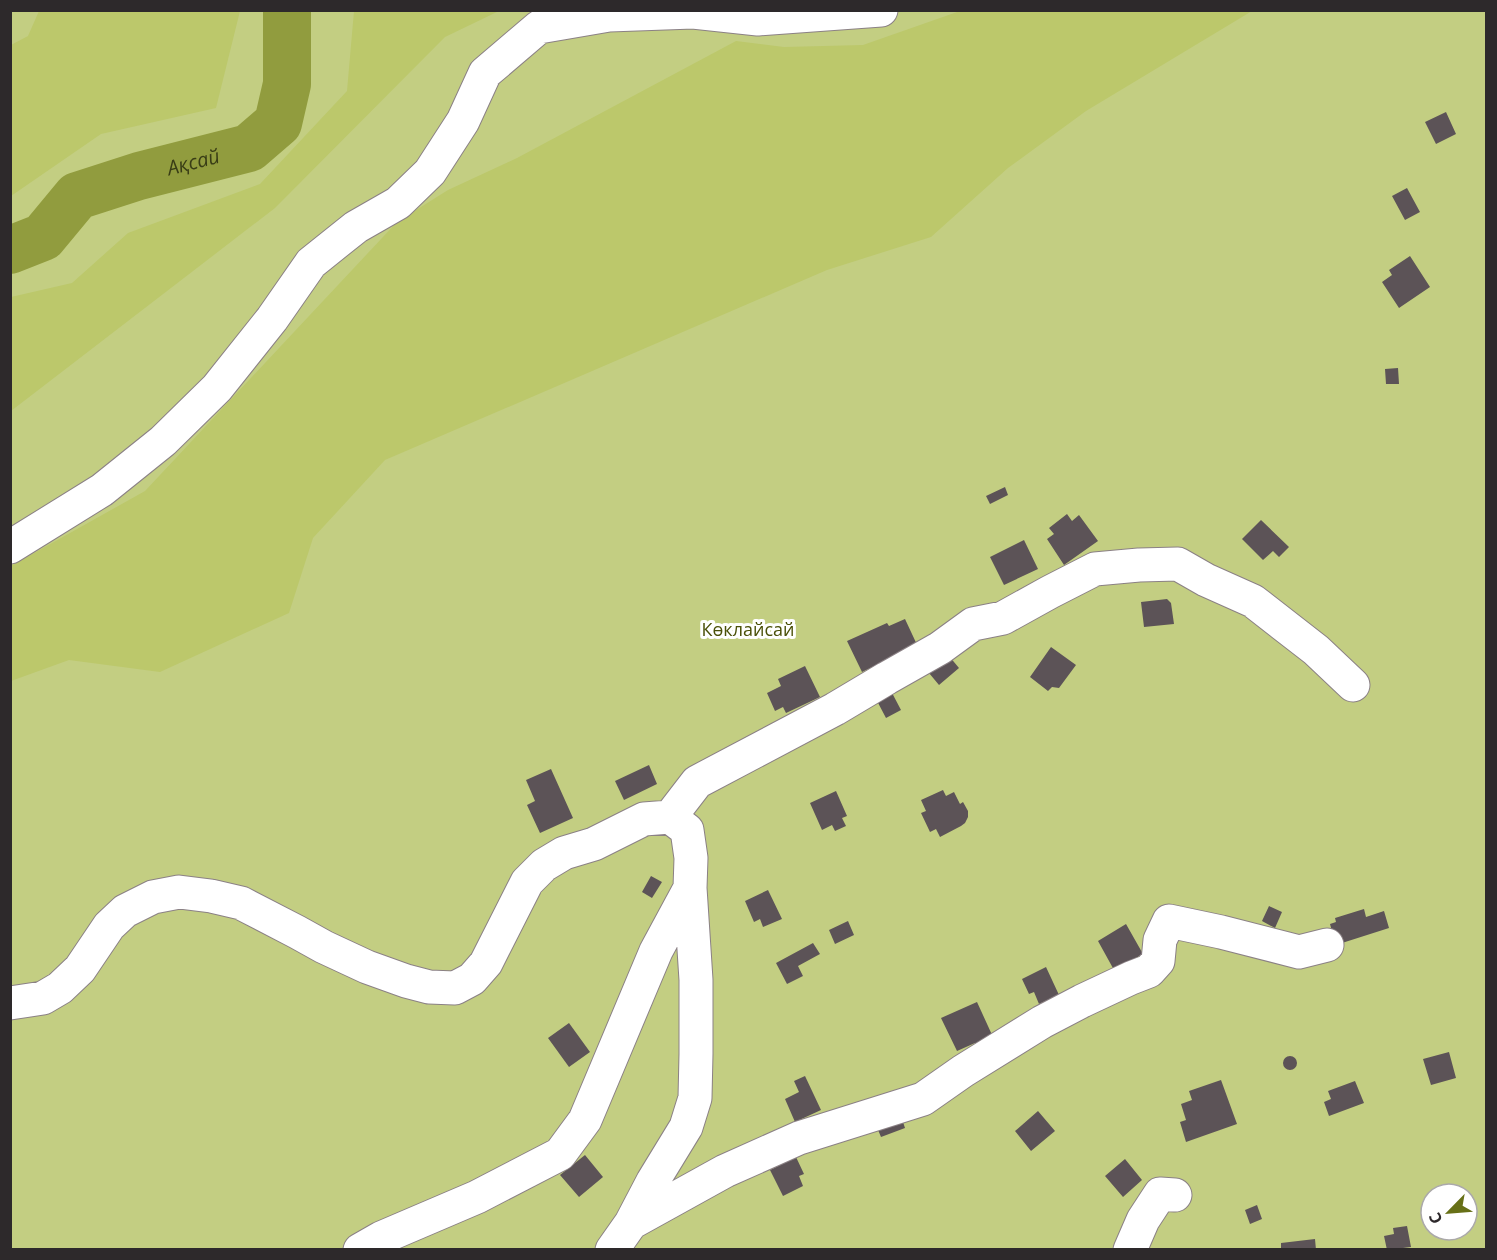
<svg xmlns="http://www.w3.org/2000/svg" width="1497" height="1260" viewBox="0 0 1497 1260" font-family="'Open Sans',sans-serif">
<rect width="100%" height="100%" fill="#faeff3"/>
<path fill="#c3ce82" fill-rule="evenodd" d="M10,11H1486V1249H11ZM1431,1194H1467V1230H1431Z"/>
<path fill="#bcc86b" d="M39,11H240L216,108L101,134L11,196V45L28,36Z
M354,11H499L445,37L275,208L11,411V297L72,283L128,233L260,184L347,91Z
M960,11H1252L1086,111L1008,168L931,237L827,270L385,460L313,538L289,613L160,672L69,660L11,681V566L145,491L397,222L448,190L517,158L736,41L784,47L863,45Z"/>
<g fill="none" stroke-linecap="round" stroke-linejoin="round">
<path stroke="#919c3e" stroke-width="48" id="s1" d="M10,250L43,237L77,196L139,176L249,148L278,123L287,84V10"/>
</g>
<path fill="#5c5357" d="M1446,112L1456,134L1436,144L1425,122Z
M1407,188L1420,212L1405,220L1392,196Z
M1410,256L1430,287L1399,308L1382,282L1392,275L1389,270Z
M1398,368L1399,384H1386L1385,369Z
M1005,487L1008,495L990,504L986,496Z
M1067,514L1072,521L1079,515L1098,541L1064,565L1047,539L1054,534L1049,528Z
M1261,520L1289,547L1279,557L1273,551L1263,560L1242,539Z
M1024,540L1038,569L1004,585L990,557Z
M1167,599L1171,603L1174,624L1144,627L1141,602Z
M905,619L919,649L895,656L862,672L847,641L887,623L889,626Z
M1051,647L1076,665L1059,688L1052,687L1048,691L1030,677Z
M949,656L959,668L939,685L929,673Z
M805,666L820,697L786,713L783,707L775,711L767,693L781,686L778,679Z
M891,691L901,710L886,718L876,699Z
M649,765L657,784L624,800L615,781Z
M551,769L573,818L540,833L527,805L535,801L526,780Z
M943,790L946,796L954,792L960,804L963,802L968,811V817L965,823L961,826L940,837L936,829L930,832L921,813L926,811L921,800Z
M836,791L847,816L842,818L846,826L835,831L832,825L822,830L810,803Z
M651,876L662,882L652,898L642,892Z
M768,890L782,919L763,927L760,919L754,922L745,901Z
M1269,906L1282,912L1275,928L1262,921Z
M1364,909L1366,917L1384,911L1389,928L1342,943L1339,933L1333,935L1330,924L1336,922L1335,918Z
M848,921L854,935L835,944L829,930Z
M1126,924L1143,954L1114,970L1098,941Z
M813,943L820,954L798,966L803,976L787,984L776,963Z
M1046,967L1059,995L1039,1004L1034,992L1029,994L1022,979Z
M977,1002L993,1037L979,1048L975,1043L957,1051L941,1018Z
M569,1023L590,1052L569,1067L548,1038Z
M1449,1052L1456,1078L1431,1085L1423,1059Z
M1283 1063a7 7 0 1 1 14 0a7 7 0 1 1-14 0Z
M805,1076L821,1110L795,1122L785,1099L799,1092L794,1081Z
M1221,1080L1237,1124L1186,1142L1180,1122L1186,1120L1181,1104L1192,1100L1189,1091Z
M1355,1081L1364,1103L1329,1116L1324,1102L1331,1099L1328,1091Z
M1038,1111L1055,1131L1031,1151L1015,1131Z
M901,1116L905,1128L881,1137L876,1125Z
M585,1155L603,1177L579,1197L560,1175Z
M796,1157L804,1174L799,1176L803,1186L783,1196L770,1170Z
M1125,1159L1142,1180L1123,1197L1105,1176Z
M1257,1205L1262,1219L1250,1224L1245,1210Z
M1407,1226L1411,1247L1387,1250L1384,1236L1394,1234L1393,1228Z
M1315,1239L1316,1250H1281V1243Z"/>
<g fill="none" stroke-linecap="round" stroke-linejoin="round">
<defs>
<path id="minor" d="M10,547L102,490L163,441L217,388L272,319L311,263L356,227L398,203L430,172L463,121L485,73L539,27L609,15L693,12L758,19L881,10
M670,817L697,782L835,709L887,678L940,648L973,624L1003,618L1050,592L1095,569L1139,565L1178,564L1206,580L1253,601L1316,650L1353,685
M10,1003L43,998L60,988L80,969L109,926L125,911L153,897L179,892L211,896L241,903L297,932L324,947L367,967L406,981L429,987L455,988L472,979L486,963L527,882L544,865L564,853L594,844L644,819L670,817L687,830L691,858L690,888L696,980V1054L695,1098L686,1127L653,1181L631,1223L612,1250
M631,1223L725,1171L799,1138L923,1099L963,1071L1042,1022L1082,1001L1131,978L1149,971L1158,961L1160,940L1169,921L1221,932L1299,952L1327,945
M360,1250L381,1238L477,1197L560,1154L585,1120L656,951L690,888
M1130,1250L1143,1220L1160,1194L1175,1195"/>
</defs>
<use href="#minor" stroke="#8b8185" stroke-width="35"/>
<use href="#minor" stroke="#fff" stroke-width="33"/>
</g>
<g text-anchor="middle" stroke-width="6" stroke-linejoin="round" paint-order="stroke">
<g font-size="18" fill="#4a5008" stroke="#fff">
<text x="748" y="636">Көклайсай</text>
</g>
<g font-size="20" font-style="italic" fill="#393d16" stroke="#fff">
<text dy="7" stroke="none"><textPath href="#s1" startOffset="210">Ақсай</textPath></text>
</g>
</g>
<rect width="1497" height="1260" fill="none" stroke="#2d292b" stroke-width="24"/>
<g transform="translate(1449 1212) rotate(245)"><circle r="28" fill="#ffffff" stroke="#aba9aa" stroke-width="1.5"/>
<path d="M0-4.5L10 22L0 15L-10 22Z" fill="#677017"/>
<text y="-9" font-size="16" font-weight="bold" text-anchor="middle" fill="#2d292b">С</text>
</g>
</svg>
